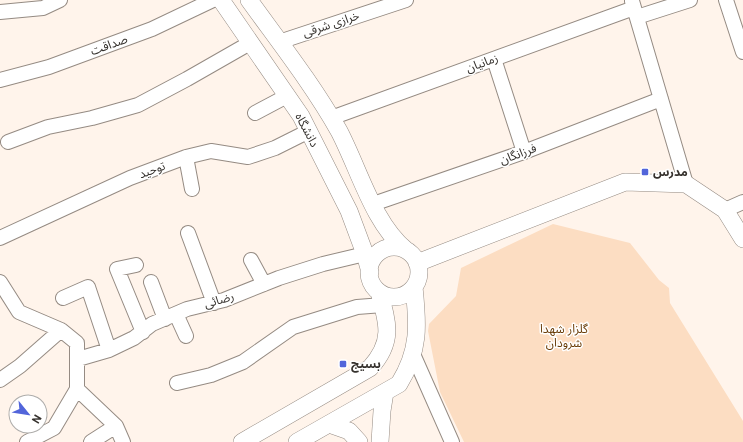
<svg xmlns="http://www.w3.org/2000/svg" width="743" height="442" viewBox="0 0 743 442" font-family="Roboto,'Noto Sans Arabic',sans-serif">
<rect width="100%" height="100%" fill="#fff4eb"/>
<path fill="#fcddc2" d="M553,224L630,243L659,280L669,288L670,303L743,421V442H464L440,392L428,331L429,324L456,296L461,268Z"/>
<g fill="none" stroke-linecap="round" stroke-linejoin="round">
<defs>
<path id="minor" d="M726,0L743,52
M632,1L686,184
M0,12L43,8L60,0
M637,17L690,0
M279,42L406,0
M494,59L524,152
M0,80L49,67L152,29L213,0
M255,113L287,96
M331,118L634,8
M8,142L48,127L92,118L138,105L187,79L250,43
M186,157L192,189
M373,204L524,152L661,99
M725,210L743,202
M188,233L214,303
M0,238L130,178L186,157L211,151L248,157L275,148L309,131
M251,260L264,284
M136,265L117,269L143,332
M0,282L19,312L61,330L77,343V389L116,426L123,442
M151,282L165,319
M63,298L88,287L109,350
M176,314L186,336
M413,354L452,442
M78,359L109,350L134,338L152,324L187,309L224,300L279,278L323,264L365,254
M0,380L20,366L61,330
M177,383L211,375L243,362L293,327L357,307L383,305
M27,442L54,428L77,389
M91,442L116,426"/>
<path id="major" d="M221,0L301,116L349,211L365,254L370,272
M249,0C280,43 313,85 339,131C359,169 373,223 406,250
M369 272a25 25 0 1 1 50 0a25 25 0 1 1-50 0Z
M417,263L625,182L686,184L725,210L743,239
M329,424L349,431L359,442
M242,442L370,368C394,342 388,323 379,292
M297,442L399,384C420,350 418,325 414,287
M380,442L382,411L385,392"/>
</defs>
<use href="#minor" stroke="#958b83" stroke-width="16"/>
<use href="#major" stroke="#958b83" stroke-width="18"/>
<use href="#minor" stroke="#fff" stroke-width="14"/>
<use href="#major" stroke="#fff" stroke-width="17"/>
</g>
<g fill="#5265da" stroke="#fff" stroke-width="1.5">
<rect x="641" y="168" width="8" height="8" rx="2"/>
<rect x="339" y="360" width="8" height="8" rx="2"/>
</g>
<g text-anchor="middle" stroke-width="3" stroke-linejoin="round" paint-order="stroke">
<g font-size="12" fill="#35312d" stroke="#fff">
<text transform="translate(331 24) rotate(-18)" y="4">خرازی شرقی</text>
<text transform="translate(109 45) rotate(-20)" y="4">صداقت</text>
<text transform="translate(482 63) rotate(-20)" y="4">زمانیان</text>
<text transform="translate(307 130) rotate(62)" y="4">دانشگاه</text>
<text transform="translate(518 154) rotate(-20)" y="4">فرزانگان</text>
<text transform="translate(152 170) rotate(-21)" y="4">توحید</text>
<text transform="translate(219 300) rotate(-16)" y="4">رضائی</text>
</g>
<g font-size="12" font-weight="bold" fill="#35312d" stroke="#fff" text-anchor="start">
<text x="653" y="176">مدرس</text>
<text x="351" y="368">بسیج</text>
</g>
<g font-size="12" fill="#693c07" stroke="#fff">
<text x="564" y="333">گلزار شهدا<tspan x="564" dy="14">شرودان</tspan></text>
</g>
</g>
<g transform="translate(28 414) rotate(120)"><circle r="19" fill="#ffffff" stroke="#aeadab"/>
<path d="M0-3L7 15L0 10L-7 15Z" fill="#5265da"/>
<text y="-6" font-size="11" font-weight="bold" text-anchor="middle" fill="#35312d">N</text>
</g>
</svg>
